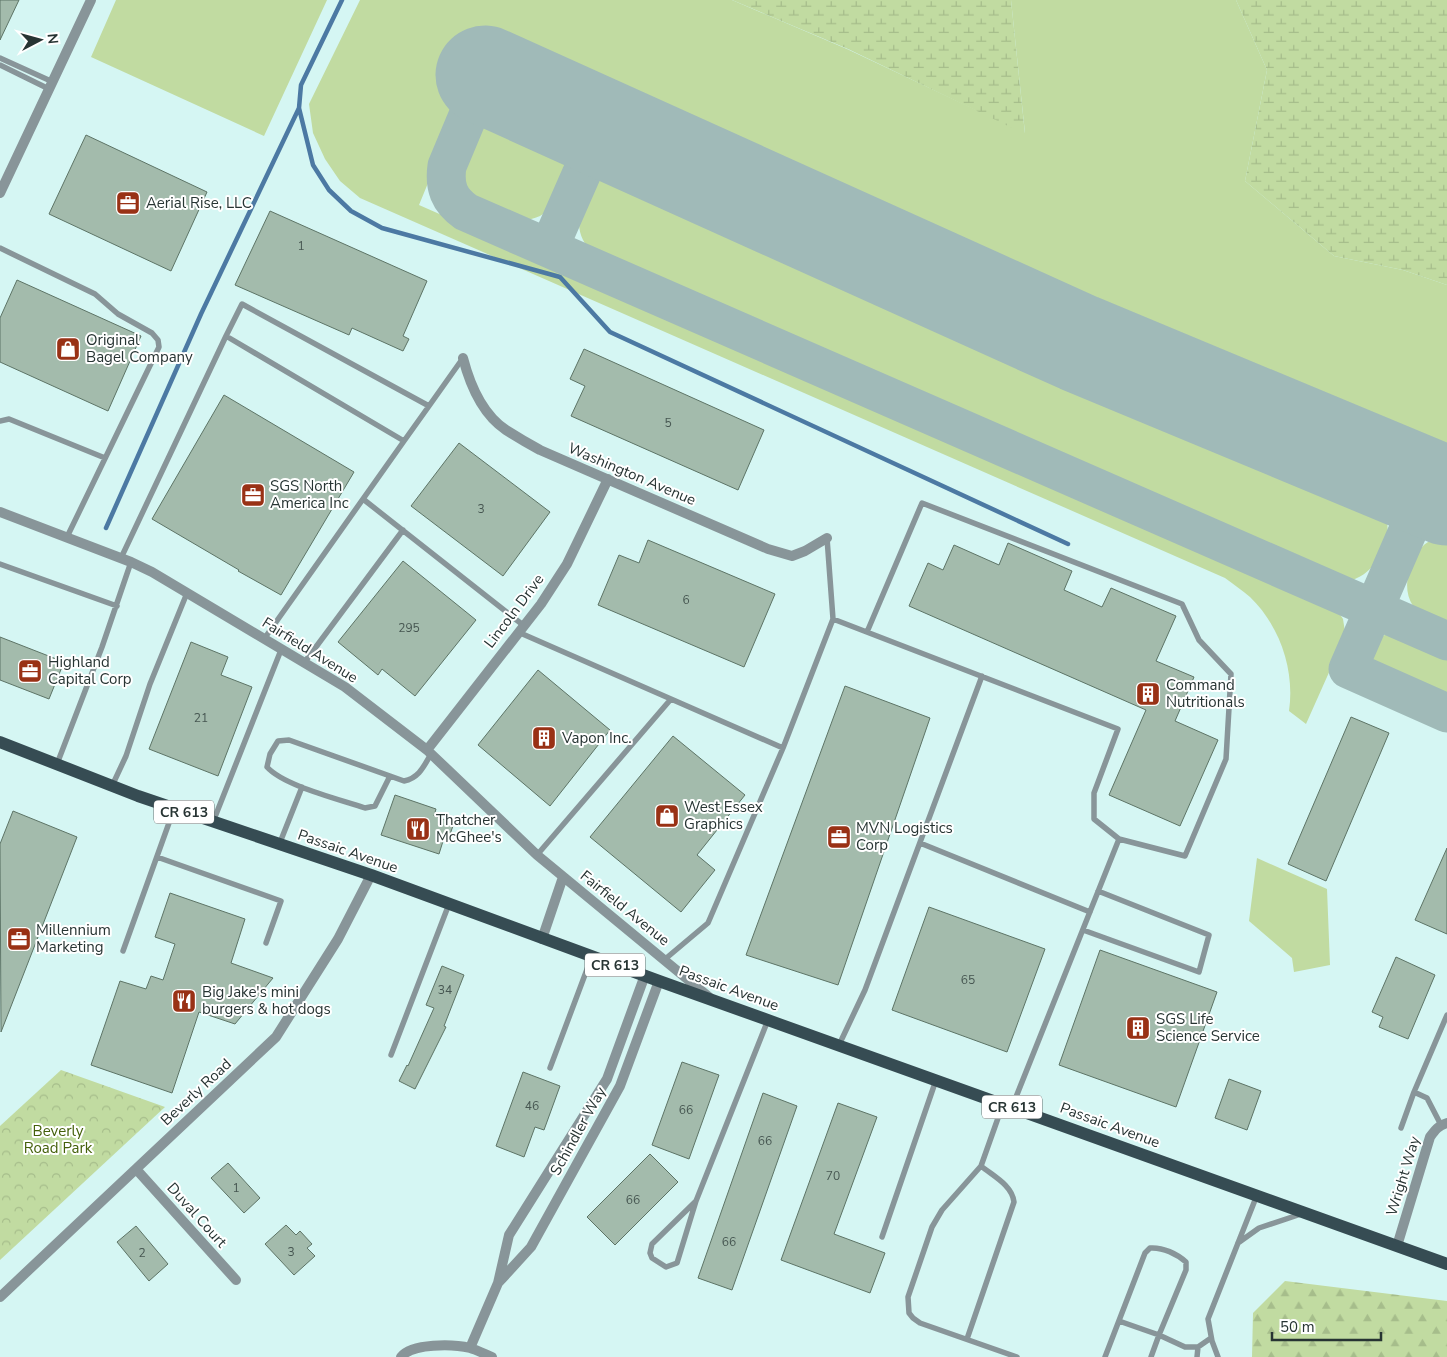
<svg xmlns="http://www.w3.org/2000/svg" width="1447" height="1357" viewBox="0 0 1447 1357" font-family="'Nunito Sans',sans-serif">
<defs>
<pattern id="forest-firs" width="22" height="20" patternUnits="userSpaceOnUse" patternTransform="scale(1.25)"><rect width="22" height="20" fill="#c1dba1"/><path d="M5 1l3.5 6h-7zM16 11l3.5 6h-7z" fill="#a6bd8b"/></pattern>
<pattern id="wetland-marsh" width="20" height="14" patternUnits="userSpaceOnUse" patternTransform="scale(1.25)"><rect width="20" height="14" fill="#c1dba1"/><path d="M1 5h8M5 5V1M11 12h8M15 12V8" fill="none" stroke="#a6bd8b"/></pattern>
<pattern id="park-crowns" width="20" height="18" patternUnits="userSpaceOnUse" patternTransform="scale(1.25)"><rect width="20" height="18" fill="#c1dba1"/><path d="M2 6a3 3 0 1 1 6 0M12 15a3 3 0 1 1 6 0" fill="none" stroke="#a6bd8b"/></pattern>
</defs>
<rect width="100%" height="100%" fill="#d5f6f3"/>
<path fill="#c1dba1" d="M116,0H327L264,136L91,57Z
M360,0H732L847,49L1025,133L1011,0H1236L1267,70L1245,181L1334,256L1403,270L1447,285V464L485,44L419,205L1335,607L1343,619L1345,632L1339,650L1306,724L1289,711C1295,670 1280,626 1250,597C1242,590 1233,584 1225,578L360,198L340,181L325,159L313,133L309,104Z
M509,116C545,132 580,141 560,190C556,200 551,210 540,216C524,223 516,220 501,213C488,208 474,204 466,191C455,173 465,151 475,134C477,130 479,125 483,122C491,117 500,117 509,116Z
M626,169L641,172L1365,490C1373,497 1381,504 1385,514C1394,536 1378,569 1357,578C1354,580 1349,581 1346,582L612,261C605,257 594,254 589,248C567,227 584,178 611,170C615,169 621,170 626,169Z
M1447,536V625C1439,622 1417,612 1413,606C1401,588 1409,562 1422,547C1428,540 1439,538 1447,536Z
M1390,632L1406,637L1447,655V699L1381,671C1362,654 1372,641 1390,632Z
M1257,858L1327,889L1330,965L1294,972L1292,958L1249,921Z"/>
<path fill="url(#forest-firs)" d="M1285,1281L1447,1301V1357H1252L1253,1313Z"/>
<path fill="url(#wetland-marsh)" d="M732,0H1011L1025,134L848,49Z
M1236,0H1447V285L1403,270L1334,256L1245,181L1267,70Z"/>
<path fill="url(#park-crowns)" d="M61,1070L165,1107L0,1260V1126Z"/>
<g fill="none" stroke-linecap="round" stroke-linejoin="round">
<path stroke="#4c79a3" stroke-width="4.5" d="M342,0L301,85L299,108L313,165L329,190L351,211L382,228L560,277L610,332L1068,544
M106,528L201,314L299,108"/>
<path stroke="#a0bab8" stroke-width="39" d="M485,75L447,166C444,187 449,200 466,212L1447,641
M549,248L602,127
M1427,487L1348,669L1447,713"/>
<path stroke="#a0bab8" stroke-width="99" d="M485,75L1079,343L1447,496"/>
</g>
<path fill="#a3bbac" stroke="#5d7466" d="M0,0H19L0,40Z
M86,135L207,192L171,271L49,214Z
M270,211L427,281L403,336L409,339L403,351L352,328L349,335L235,285Z
M17,280L141,336L108,411L0,362V318Z
M584,349L764,430L738,490L571,416L585,386L570,379Z
M224,395L354,472L281,595L238,571L239,570L152,519Z
M459,443L550,512L503,576L411,506Z
M648,540L775,594L744,667L598,605L619,555L639,563Z
M1008,543L1072,571L1064,590L1102,607L1111,588L1176,616L1156,661L1194,677L1175,721L1218,740L1180,826L1109,795L1146,710L909,606L928,563L943,570L954,545L999,565Z
M403,561L476,620L415,696L382,669L378,675L338,642Z
M0,637L64,662L49,699L0,680Z
M191,642L228,657L221,675L252,687L218,776L149,749Z
M538,670L610,730L550,806L478,745Z
M845,686L930,718L838,985L746,955Z
M1351,717L1389,733L1326,881L1288,864Z
M673,736L745,795L697,855L715,870L681,912L590,837Z
M395,795L436,809L434,816L454,823L448,840L444,838L439,854L381,835Z
M13,811L77,837L1,1032L0,844Z
M1447,848V934L1415,920Z
M170,893L245,919L231,963L273,978L235,1024L199,1012L172,1093L91,1065L120,981L146,989L151,976L163,980L175,944L155,937Z
M929,907L1045,949L1007,1052L892,1010Z
M1100,950L1217,992L1176,1107L1059,1065Z
M1396,957L1435,975L1408,1039L1379,1027L1383,1017L1372,1012Z
M442,966L464,975L444,1026L446,1027L415,1089L399,1081L407,1065L408,1066L434,1008L426,1005Z
M682,1062L719,1075L689,1159L652,1145Z
M523,1072L560,1086L544,1130L535,1127L524,1157L496,1146Z
M1229,1079L1261,1091L1247,1130L1215,1118Z
M763,1093L797,1106L732,1290L698,1278Z
M838,1103L877,1117L834,1234L885,1253L870,1293L781,1260Z
M650,1154L678,1182L615,1245L587,1217Z
M228,1163L260,1198L244,1213L211,1178Z
M286,1225L296,1235L300,1231L312,1244L307,1248L315,1256L294,1275L265,1244Z
M136,1226L168,1264L149,1281L117,1242Z"/>
<g fill="none" stroke-linecap="round" stroke-linejoin="round">
<path stroke="#889599" stroke-width="5.5" d="M0,58L53,82
M0,65L49,89
M0,248L95,294L118,314L152,333L158,340L159,347L67,537
M0,421L9,419L105,458
M404,441L429,406
M363,499L523,625
M827,538L833,619
M121,558L226,336
M0,564L117,606
M518,632L671,699L537,855
M867,632L922,503L1182,604L1199,640L1231,674L1226,759L1185,856L1119,839
M264,639L404,441L226,336L242,304L429,406L463,358
M304,663L403,530
M671,699L783,748
M57,764L102,647L131,562
M390,776L375,806L365,808C339,799 284,786 267,767L270,754L278,741L289,740L404,781C419,778 424,766 431,754
M112,786L126,756L150,684L187,593
M213,822L281,650
M920,843L1090,912
M279,845L302,787
M157,857L281,901L266,943
M1083,930L1199,972L1209,935L1098,891
M123,951L174,809
M664,960L708,923L783,748L833,619L1118,729L1094,793V819L1119,839L1012,1107
M839,1045L865,990L982,676
M391,1055L449,904
M550,1068L592,956
M1414,1092L1447,1015
M1003,1104L981,1166L942,1210L932,1227L908,1297L909,1313L913,1318L920,1323L1017,1357
M1401,1128L1414,1092L1427,1098L1441,1125
M696,1201L677,1263L666,1267L652,1258L650,1253L652,1244L696,1201L768,1020
M882,1237L936,1080
M1238,1243L1259,1228L1301,1214
M1119,1321L1159,1335L1151,1357
M967,1339L1014,1202C1012,1185 993,1176 981,1166
M1105,1357L1145,1253L1150,1248C1163,1247 1177,1254 1186,1262V1270L1159,1335L1185,1347H1198L1211,1338
M1197,1357L1198,1347
M1218,1357L1212,1341L1208,1319L1257,1195"/>
<path stroke="#889599" stroke-width="10" d="M0,193L91,0
M463,358C470,385 482,414 506,430C517,437 529,444 540,450L768,549L792,556L805,551L827,538
M0,512L131,562L152,572L345,687L427,750L537,855L709,997
M427,750L541,604L567,564L608,479
M542,939L563,877
M136,1169L236,1280
M1397,1246L1430,1137C1435,1130 1439,1125 1447,1123
M499,1282L531,1247L620,1086L659,981
M0,1297L276,1037L338,939L371,875
M470,1348L498,1283L509,1235L607,1079L645,975
M401,1357C412,1343 453,1344 470,1348C477,1350 485,1354 492,1357"/>
<path stroke="#364c53" stroke-width="12" d="M0,742L138,796L371,875L659,981L1447,1264"/>
</g>
<defs>
<symbol id="office-square" viewBox="-11 -11 22 22"><rect x="-9" y="-9" width="18" height="18" rx="4" fill="#993115" stroke="#fff"/><path d="M-6-3h4V-5.5h4V-3h4V5H-6ZM-1-4.5V-3h2v-1.5ZM-6 0V1H6V0Z" fill="#fff"/></symbol>
<symbol id="shop-square" viewBox="-11 -11 22 22"><rect x="-9" y="-9" width="18" height="18" rx="4" fill="#993115" stroke="#fff"/><path d="M-5-2.5h2.3a2.7 3.5 0 0 1 5.4 0H5L5.5 6h-11ZM-1.5-2.5h3a1.5 2.3 0 0 0-3 0Z" fill="#fff"/></symbol>
<symbol id="building-square" viewBox="-11 -11 22 22"><rect x="-9" y="-9" width="18" height="18" rx="4" fill="#993115" stroke="#fff"/><path d="M-4-6H4V6H1V3H-1V6H-4ZM-2.5-4.3h1.7v1.8h-1.7ZM.8-4.3h1.7v1.8H.8ZM-2.5-1h1.7V.8h-1.7ZM.8-1h1.7V.8H.8Z" fill="#fff"/></symbol>
<symbol id="restaurant-square" viewBox="-11 -11 22 22"><rect x="-9" y="-9" width="18" height="18" rx="4" fill="#993115" stroke="#fff"/><path d="M-5-6h1v4h1v-4h1v4h1v-4h1v5L-1.5 .5V6h-2V.5L-5-1ZM5-6V6H3V1.5H1.5Q1.5-4 5-6Z" fill="#fff"/></symbol>
</defs>
<g fill-rule="evenodd">
<use href="#office-square" x="114" y="189" width="28" height="28"/>
<use href="#shop-square" x="54" y="335" width="28" height="28"/>
<use href="#office-square" x="239" y="481" width="28" height="28"/>
<use href="#office-square" x="16" y="657" width="28" height="28"/>
<use href="#building-square" x="1134" y="680" width="28" height="28"/>
<use href="#building-square" x="530" y="724" width="28" height="28"/>
<use href="#shop-square" x="653" y="802" width="28" height="28"/>
<use href="#restaurant-square" x="404" y="815" width="28" height="28"/>
<use href="#office-square" x="825" y="823" width="28" height="28"/>
<use href="#office-square" x="5" y="925" width="28" height="28"/>
<use href="#restaurant-square" x="170" y="987" width="28" height="28"/>
<use href="#building-square" x="1124" y="1014" width="28" height="28"/>
</g>
<g text-anchor="middle" stroke-width="4" stroke-linejoin="round" paint-order="stroke">
<g font-size="12" fill="#465651">
<text x="301" y="250">1</text>
<text x="668" y="427">5</text>
<text x="481" y="513">3</text>
<text x="686" y="604">6</text>
<text x="409" y="632">295</text>
<text x="201" y="722">21</text>
<text x="968" y="984">65</text>
<text x="445" y="994">34</text>
<text x="532" y="1110">46</text>
<text x="686" y="1114">66</text>
<text x="765" y="1145">66</text>
<text x="833" y="1180">70</text>
<text x="236" y="1192">1</text>
<text x="633" y="1204">66</text>
<text x="729" y="1246">66</text>
<text x="291" y="1256">3</text>
<text x="142" y="1257">2</text>
</g>
<g fill="#fff" stroke="#687170" stroke-width="1">
<rect x="154" y="800.5" width="60" height="23" rx="4"/>
<rect x="585" y="953.5" width="60" height="23" rx="4"/>
<rect x="982" y="1095.5" width="60" height="23" rx="4"/>
</g>
<g font-size="14" font-weight="bold" fill="#273433">
<text x="184" y="817">CR 613</text>
<text x="615" y="970">CR 613</text>
<text x="1012" y="1112">CR 613</text>
</g>
<g font-size="15" fill="#273433" stroke="#fff" text-anchor="start">
<text x="146" y="208">Aerial Rise, LLC</text>
<text x="86" y="345">Original<tspan x="86" dy="17">Bagel Company</tspan></text>
<text x="270" y="491">SGS North<tspan x="270" dy="17">America Inc</tspan></text>
<text x="48" y="667">Highland<tspan x="48" dy="17">Capital Corp</tspan></text>
<text x="1166" y="690">Command<tspan x="1166" dy="17">Nutritionals</tspan></text>
<text x="562" y="743">Vapon Inc.</text>
<text x="684" y="812">West Essex<tspan x="684" dy="17">Graphics</tspan></text>
<text x="436" y="825">Thatcher<tspan x="436" dy="17">McGhee's</tspan></text>
<text x="856" y="833">MVN Logistics<tspan x="856" dy="17">Corp</tspan></text>
<text x="36" y="935">Millennium<tspan x="36" dy="17">Marketing</tspan></text>
<text x="202" y="997">Big Jake's mini<tspan x="202" dy="17">burgers &amp; hot dogs</tspan></text>
<text x="1156" y="1024">SGS Life<tspan x="1156" dy="17">Science Service</tspan></text>
</g>
<g font-size="15" fill="#273433" stroke="#fff">
<text transform="translate(632 474) rotate(23)" y="5">Washington Avenue</text>
<text transform="translate(514 611) rotate(-53)" y="5">Lincoln Drive</text>
<text transform="translate(310 650) rotate(32)" y="5">Fairfield Avenue</text>
<text transform="translate(348 851) rotate(19)" y="5">Passaic Avenue</text>
<text transform="translate(625 908) rotate(39)" y="5">Fairfield Avenue</text>
<text transform="translate(729 988) rotate(20)" y="5">Passaic Avenue</text>
<text transform="translate(196 1092) rotate(-43)" y="5">Beverly Road</text>
<text transform="translate(1110 1125) rotate(20)" y="5">Passaic Avenue</text>
<text transform="translate(578 1131) rotate(-61)" y="5">Schindler Way</text>
<text transform="translate(1403 1176) rotate(-73)" y="5">Wright Way</text>
<text transform="translate(197 1215) rotate(48)" y="5">Duval Court</text>
</g>
<g font-size="15" fill="#44600a" stroke="#fff">
<text x="58" y="1136">Beverly<tspan x="58" dy="17">Road Park</tspan></text>
</g>
</g>
<g transform="translate(40 40) rotate(84)" stroke="#ffffff" stroke-width="4" paint-order="stroke">
<path d="M0-4L9 19L0 12L-9 19Z" fill="#273433"/>
<text y="-8" font-size="14" font-weight="bold" text-anchor="middle" fill="#273433">N</text>
</g>
<path d="M1272 1332v8h109v-8" fill="none" stroke="#273433" stroke-width="2.5"/>
<text x="1280" y="1332" font-size="15" fill="#273433" stroke="#ffffff" stroke-width="4" paint-order="stroke">50 m</text>
</svg>
